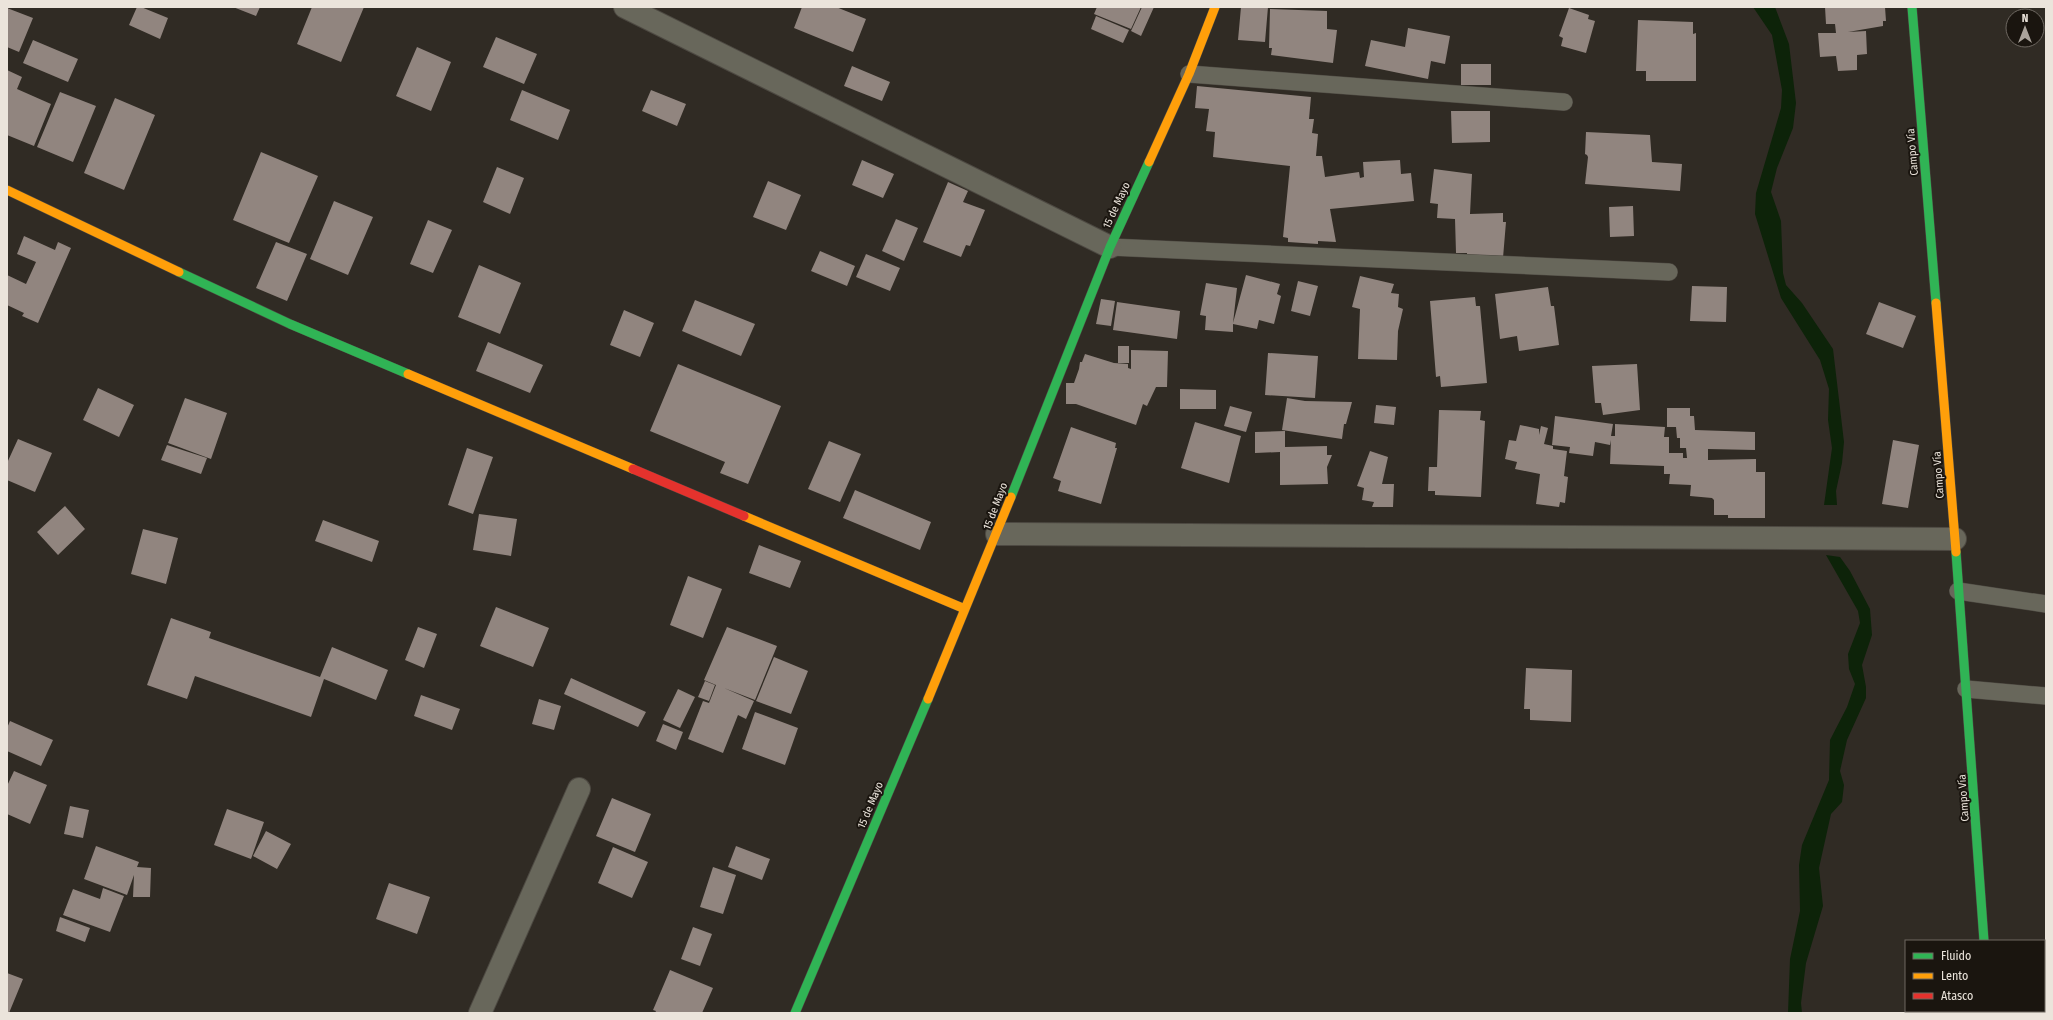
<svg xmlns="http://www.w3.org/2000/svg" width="2053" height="1020" viewBox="0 0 2053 1020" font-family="'Fira Sans Condensed',sans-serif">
<rect width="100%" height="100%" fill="#302b24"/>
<path fill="#0d2309" d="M1753,7H1775L1789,44L1796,103L1793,128L1777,168L1771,192L1781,221L1783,273L1786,285L1802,303L1833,349L1844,442L1842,463L1836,491L1837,505H1824L1832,448L1828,420L1829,389L1820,360L1781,298L1755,214L1756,193L1781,108L1782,90L1772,35Z
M1826,555L1840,557L1850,571L1870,609L1872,635L1862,665L1866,687V698L1847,740L1840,771L1844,785L1842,802L1831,814L1819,868L1823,906L1806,963L1801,1003L1802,1013H1788L1790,959L1800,911L1799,865L1802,845L1829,780L1830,740L1847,707L1855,684L1849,669L1848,654L1860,623L1858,611Z"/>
<path fill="#91857f" d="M137,7H141L168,18L160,39L129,25Z
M233,7H260L256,16Z
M312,7H364L341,62L297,44Z
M802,7H836L866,19L853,52L794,28Z
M1097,7H1141L1131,29L1094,14Z
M1142,7H1154L1141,36L1131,31Z
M1241,7H1268L1265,42L1238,40Z
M1825,7H1885L1886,21H1883V26L1848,32L1866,31L1867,54L1857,55V70L1838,71L1836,56L1820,57L1818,33H1836L1835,24H1826Z
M7,8L33,18L19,52L7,47Z
M1569,8L1589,15L1588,19L1595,21L1586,53L1561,46L1563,38L1559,36Z
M1270,9L1327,11V29L1337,30L1333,63L1271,55L1272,48H1269Z
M1096,16L1129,30L1123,43L1091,29Z
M1638,20L1693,22V34L1696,33V81H1646V71H1636Z
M1408,28L1450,36L1445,64L1431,61L1428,79L1365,66L1371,40L1405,47Z
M496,37L537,54L524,84L483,67Z
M33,40L78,59L68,82L23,63Z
M417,47L451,62L431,111L396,96Z
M1461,64H1491V85H1461Z
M852,66L890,82L882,101L844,86Z
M7,70L22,77L17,89L51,104L34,146L7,135Z
M1197,86L1311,97L1309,119H1314L1312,133L1318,134L1316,156H1322L1325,177L1359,172L1360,178L1364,177L1363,162L1400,160L1401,174L1411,173L1414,201L1330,209L1336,242L1318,241V244L1288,242V238L1283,237L1290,166L1213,157L1215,132L1206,131L1209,109L1195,108Z
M522,90L570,110L558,140L510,120Z
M651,90L686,104L677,126L642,111Z
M60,92L96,106L73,162L37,147Z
M115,98L155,115L124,190L84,173Z
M1451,111H1490V142L1452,143Z
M1586,132L1650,135L1652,162L1682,164L1680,191L1585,184L1588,157L1587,155L1585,154Z
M261,152L318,176L289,243L233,220Z
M862,160L894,174L883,198L852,185Z
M497,167L524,178L510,214L483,202Z
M1434,169L1472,174L1470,214L1503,213V222H1506L1503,258L1467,256V253H1456L1455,219L1437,218L1438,204L1430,203Z
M768,181L801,195L786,230L753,217Z
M948,182L968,191L963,202L985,210L970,246L966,245L961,257L923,242Z
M334,201L373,217L348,275L310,259Z
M1633,206L1634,236L1610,237L1609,207Z
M896,219L918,228L904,261L882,251Z
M428,220L452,230L433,273L410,264Z
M24,236L55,250L58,242L71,248L38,323L22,316L24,313L7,305V275L26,284L36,262L17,254Z
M276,242L307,254L287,301L256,288Z
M820,251L855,266L847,286L811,271Z
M866,254L900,268L890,291L856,277Z
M479,265L521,283L500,334L458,317Z
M1246,275L1280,284L1277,294L1281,296L1274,324L1259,320L1257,329L1233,324V332L1205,330L1206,316L1200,315L1206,283L1237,288L1233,323Z
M1360,276L1394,284L1391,293L1399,294L1398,307L1403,309L1398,331L1397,360L1358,359L1360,309L1352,307Z
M1298,281L1318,286L1310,316L1291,311Z
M1692,286L1727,287L1726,322L1690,321Z
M1548,287L1551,306H1554L1559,345L1519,351L1517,336L1500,339L1495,294Z
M1475,297L1476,306H1480L1487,383L1441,387L1440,376L1436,377L1430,301Z
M1101,299L1115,301L1111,326L1096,324Z
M695,300L755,324L741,356L682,331Z
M1117,302L1180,311L1177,339L1113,330Z
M1879,302L1916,316L1903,348L1866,334Z
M624,310L654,323L640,357L610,345Z
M488,342L543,365L530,393L476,371Z
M1118,346H1129V363H1118Z
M1131,350L1168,351L1167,387H1156L1147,406L1143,404L1136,425L1076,404H1066V383H1074L1079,369L1080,362H1082L1085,354L1114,363L1128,364V368L1131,369Z
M1268,353L1318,356L1315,398L1265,395Z
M678,364L781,406L748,484L720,473L725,462L650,431Z
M1637,364L1640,410L1603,415L1601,403H1595L1592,366Z
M98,388L134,405L119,437L83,420Z
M1180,389L1216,390V409H1180Z
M185,398L227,413L211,459L168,443Z
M1287,398L1305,401L1352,402L1346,424H1344L1342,439L1282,430Z
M1376,405L1396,407L1394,425L1374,423Z
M1230,406L1252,412L1246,432L1224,426Z
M1667,408H1690V416H1694L1695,430L1755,432V450L1708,449V460L1756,459V472H1765V518H1728V515H1714V500L1712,498L1690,496L1691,485L1669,484L1670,474H1664V466L1610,464L1611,440L1610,445L1595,442L1593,456L1569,453L1570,447L1552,445L1555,416L1613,424L1611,436H1615V424L1665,427L1664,437H1669V453H1683V458H1687L1686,448H1680V438H1677L1676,427H1667Z
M1439,410L1481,411L1480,420L1485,421L1481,497L1435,495V491H1428L1429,467H1437Z
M1195,422L1241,436L1229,483L1181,468Z
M1520,425L1539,429V435L1541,426L1548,428L1544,444L1553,446V449L1567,451L1564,476L1568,477L1565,503L1560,502L1559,507L1536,504L1540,474L1515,469L1517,462L1505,459L1509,440L1516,441Z
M1071,427L1116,443L1115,448H1117L1101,504L1058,491L1061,481L1053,478Z
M1285,431V447L1327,446V455H1332L1327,467L1328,484L1280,485V452L1255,453V432Z
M18,439L52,453L35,492L7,480V463Z
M1893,440L1919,445L1908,508L1882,504Z
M829,441L861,454L840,502L808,489Z
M167,445L207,458L201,474L161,460Z
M467,448L493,457L473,514L448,505Z
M1370,451L1388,457L1382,484H1394L1393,507H1372L1374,502L1362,500L1364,488L1357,486Z
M855,490L931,522L920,550L843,518Z
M65,506L85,529L58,555L37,532Z
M479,514L517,519L511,556L473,550Z
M323,520L379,541L372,562L315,541Z
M143,529L178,538L166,584L131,574Z
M759,545L801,561L790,588L749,573Z
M688,576L722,589L703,638L670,625Z
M496,607L549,628L533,667L480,646Z
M171,618L211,632L209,638L320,677L332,647L388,670L376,700L324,679L311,717L195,676L187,699L147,685Z
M418,627L437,634L424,668L405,660Z
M727,627L777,646L755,700L724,688L754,701L746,719L738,715L723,753L688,739L703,701L709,703L716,685L704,680Z
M774,657L808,671L791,714L756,701Z
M1526,668L1572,670L1571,722L1530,720V709H1524Z
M571,678L646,712L638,727L564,694Z
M705,681L715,685L709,701L698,697Z
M678,689L695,697L680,728L663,720Z
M421,695L460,709L452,730L414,716Z
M539,699L561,706L554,730L532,724Z
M755,712L798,728L785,765L742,749Z
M10,721L53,740L41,766L7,751V728Z
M663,724L683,732L676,750L656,741Z
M14,771L47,785L30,824L7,814V786Z
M612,798L651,814L635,852L596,836Z
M70,806L89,810L83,838L64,834Z
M227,809L264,822L251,859L214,845Z
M266,831L291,844L277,869L253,856Z
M96,846L139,862L137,867L151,868L150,897H133L134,875L127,895L84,879Z
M736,846L770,859L762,880L728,867Z
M613,847L648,862L632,898L598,883Z
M713,867L736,875L723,914L700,907Z
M389,883L430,897L417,934L376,919Z
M103,888L124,896L110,932L63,915L73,889L100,899Z
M60,917L90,928L85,942L56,931Z
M693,927L712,934L700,966L681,959Z
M670,970L713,988L702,1013H655L656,1011L653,1010Z
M7,973L23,979L9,1013H7Z"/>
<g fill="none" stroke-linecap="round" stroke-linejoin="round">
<defs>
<path id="lane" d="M1189,74L1564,102
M1110,247L1669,272
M1958,591L2046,604
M1966,689L2046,696"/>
<path id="street" d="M625,7L1110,247
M997,534L1955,539
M480,1013L579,789"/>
<path id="fast" d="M1912,7L1936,303
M179,272L290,324L408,374
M1011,497L1110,247L1149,162
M1956,552L1984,941
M795,1013L928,699"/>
<path id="slow" d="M1149,162L1189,74L1215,7
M7,190L179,272
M1936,303L1956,552
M408,374L633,469
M744,516L965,609
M928,699L1011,497"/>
<path id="jam" d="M633,469L744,516
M1990,1011V1013"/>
</defs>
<use href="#lane" stroke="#4d4942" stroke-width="18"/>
<use href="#street" stroke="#4d4942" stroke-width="24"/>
<use href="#fast" stroke="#4d4942" stroke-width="10"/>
<use href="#slow" stroke="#4d4942" stroke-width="10"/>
<use href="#jam" stroke="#4d4942" stroke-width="10"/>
<use href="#lane" stroke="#68675b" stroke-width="17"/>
<use href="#street" stroke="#68675b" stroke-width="22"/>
<use href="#fast" stroke="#30b455" stroke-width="9"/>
<use href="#slow" stroke="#ff9f0a" stroke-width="9"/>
<use href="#jam" stroke="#e5322d" stroke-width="9"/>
</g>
<g text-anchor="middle" stroke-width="4" stroke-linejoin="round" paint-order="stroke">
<g font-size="11" fill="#ebe4db" stroke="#1a150f">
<text transform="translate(1912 152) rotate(-95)" y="4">Campo Vía</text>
<text transform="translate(1116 205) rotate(-65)" y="4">15 de Mayo</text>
<text transform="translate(1938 475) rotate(-94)" y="4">Campo Vía</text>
<text transform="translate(995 506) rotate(-69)" y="4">15 de Mayo</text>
<text transform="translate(1963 798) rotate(-94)" y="4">Campo Vía</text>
<text transform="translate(870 805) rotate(-67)" y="4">15 de Mayo</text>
</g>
</g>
<rect width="2053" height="1020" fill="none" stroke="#ebe4db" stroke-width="16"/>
<rect x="1905" y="940" width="140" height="72" fill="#1a150f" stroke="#6e6861"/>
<rect x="1913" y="953" width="20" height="6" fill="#30b455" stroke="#6e6861"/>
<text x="1941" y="960" font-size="12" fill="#ebe4db">Fluido</text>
<rect x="1913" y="973" width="20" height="6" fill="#ff9f0a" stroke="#6e6861"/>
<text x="1941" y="980" font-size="12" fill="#ebe4db">Lento</text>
<rect x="1913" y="993" width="20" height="6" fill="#e5322d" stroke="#6e6861"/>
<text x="1941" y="1000" font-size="12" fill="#ebe4db">Atasco</text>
<g transform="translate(2025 28)"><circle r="19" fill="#1a150f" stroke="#6e6861"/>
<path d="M0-3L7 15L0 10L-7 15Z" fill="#aaa39b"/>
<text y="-6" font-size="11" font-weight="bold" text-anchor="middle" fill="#ebe4db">N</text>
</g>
</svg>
